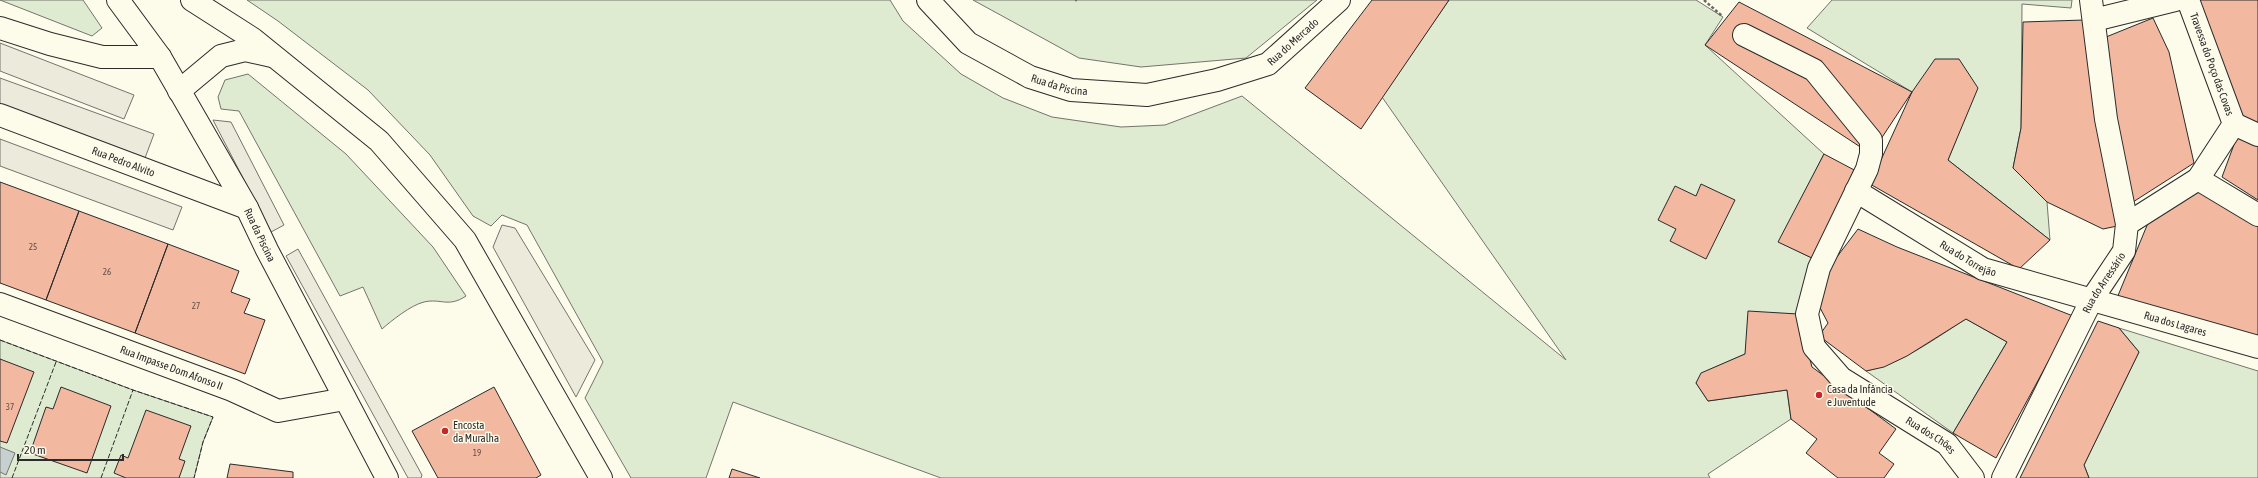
<svg xmlns="http://www.w3.org/2000/svg" width="2258" height="478" viewBox="0 0 2258 478" font-family="'Asap Condensed',sans-serif">
<rect width="100%" height="100%" fill="#fdfbea"/>
<path fill="#deebd1" stroke="#74746e" d="M0,0H83L102,28L92,36Z
M247,0H890L903,21L961,74L1003,98L1052,117L1121,127L1165,125L1242,96L1566,360L1382,97L1449,0H1696L1723,17L1705,45L1824,154L1779,242L1814,259L1798,314L1745,354L1702,373L1696,383L1708,401L1787,390L1791,419L1708,474L1710,478H941L733,402L706,478H631L585,398L603,362L527,225L502,215L491,226L473,216L430,155L368,90L278,21Z
M973,0H1317L1246,58L1141,67L1079,58Z
M1832,0H2072L2071,8L2022,4L2021,128L2013,168L2047,202L2050,240L1948,160L1977,88L1912,92L1807,28Z
M248,74L346,154L433,247L466,296C448,308 441,298 424,302C411,305 391,321 382,329L363,287L340,296L239,111L221,109L218,97L225,80Z
M1966,319L2007,342L1953,433L1866,371C1903,363 1934,339 1966,319Z
M2119,328L2258,371V478H2089L2084,465L2139,352Z
M0,340L133,390L213,417L203,442L194,478H0Z"/>
<path fill="#eceadb" stroke="#74746e" d="M0,43L134,95L124,119L0,71Z
M0,78L154,134L145,158L0,105Z
M213,120L231,122L284,225L271,232Z
M0,139L182,207L173,230L0,166Z
M502,225L515,228L595,360L576,397L493,247Z
M298,249L422,475L421,478H408L286,256Z"/>
<path fill="#c7d0d0" stroke="#74746e" d="M0,447L15,453L6,475L0,472Z"/>
<path fill="#f2b8a0" stroke="#2b2b2b" d="M1372,0H1449L1361,129L1305,88Z
M2188,0H2258V125L2239,117Z
M1739,2L1912,92L1871,154L1705,45Z
M2153,18L2169,52L2194,163L2133,202L2106,119V37Z
M2084,20L2127,224L2103,229L2047,202L2013,168L2021,128L2023,22Z
M1935,59H1959L1978,88L1948,160L2050,240L2019,269L1870,184L1912,92Z
M2239,131L2258,139V200L2222,177Z
M1824,154L1858,172L1814,259L1778,242Z
M0,182L79,211L46,300L0,283Z
M1701,184L1735,200L1706,259L1670,241L1676,229L1658,220L1675,186L1696,196Z
M2199,186L2258,221V340L2117,298L2148,223Z
M79,211L168,244L135,333L46,300Z
M1858,229L1897,247L2073,316L1996,458L1953,433L2007,342L1966,319L1907,356L1884,367L1866,371L1819,336L1828,323L1817,302L1824,274Z
M168,244L239,271L231,292L250,299L244,313L265,320L245,374L135,333Z
M1748,311L1798,314L1812,367L1896,429L1879,453L1894,464L1884,478H1838L1806,453L1817,439L1791,419L1787,390L1708,401L1696,383L1701,373L1745,354Z
M2098,321L2119,328L2139,352L2084,465L2089,478H2020Z
M0,359L34,372L7,443L0,441Z
M61,387L111,406L87,473L30,453L46,407L53,409Z
M494,387L541,475L536,478H438L412,431Z
M146,410L191,426L179,459L185,461L179,478H126L114,473L121,455L128,458Z
M230,464L293,472V478H227Z
M732,469L760,478H729Z"/>
<g fill="none" stroke-linecap="round" stroke-linejoin="round">
<defs>
<g id="minor">
<path id="s1" d="M118,0L160,57L247,208L267,250L387,478"/>
<path d="M192,0L253,39L379,141L465,240L601,478"/>
<path id="s2" d="M928,0L968,43L1030,77L1071,90L1147,95L1217,80L1268,64L1339,0"/>
<path d="M2094,20L2175,0"/>
<path d="M0,28L50,44L102,57H160"/>
<path id="s3" d="M1744,35L1814,70L1871,140V154L1867,169L1819,268L1807,314L1814,347L1841,378L1947,444L1973,478"/>
<path d="M179,91L221,56L245,50L272,56"/>
<path id="s4" d="M0,115L247,208"/>
<path d="M2234,124L2258,135"/>
<path d="M2198,179L2258,215"/>
<path id="s5" d="M1856,191L1983,269L2258,347"/>
<path d="M2127,224L2198,179L2234,124L2188,0"/>
<path id="s6" d="M0,304L232,390L278,411L345,399"/>
<path id="s7" d="M2003,478L2092,299L2124,251L2127,224L2106,119L2091,0"/>
</g>
</defs>
<use href="#minor" stroke="#2b2b2b" stroke-width="24"/>
<path stroke="#6a6964" stroke-width="2.5" stroke-dasharray="3 2" stroke-linecap="butt" d="M1075,0H1077
M1704,0L1722,16"/>
<use href="#minor" stroke="#fdfbea" stroke-width="22"/>
<path stroke="#2b2b2b" stroke-width="1" stroke-dasharray="5 2" stroke-linecap="butt" d="M0,340L133,390L213,417L203,442L194,478
M12,478L56,362
M101,478L133,390"/>
</g>
<g fill="#c62828" stroke="#fdfbea" stroke-width="1.5">
<circle cx="1819" cy="395" r="4"/>
<circle cx="445" cy="431" r="4"/>
</g>
<g text-anchor="middle" stroke-width="3" stroke-linejoin="round" paint-order="stroke">
<g font-size="9" fill="#5d4e48">
<text x="33" y="250">25</text>
<text x="107" y="275">26</text>
<text x="196" y="309">27</text>
<text x="10" y="410">37</text>
<text x="477" y="456">19</text>
</g>
<g font-size="11" fill="#2b2b2b" stroke="#fdfbea">
<text dy="4" stroke="none"><textPath href="#s2" startOffset="407">Rua do Mercado</textPath></text>
<text transform="translate(2212 64) rotate(70)" y="4">Travessa do Poço das Covas</text>
<text dy="4" stroke="none"><textPath href="#s2" startOffset="160">Rua da Piscina</textPath></text>
<text dy="4" stroke="none"><textPath href="#s4" startOffset="132">Rua Pedro Alvito</textPath></text>
<text dy="4" stroke="none"><textPath href="#s1" startOffset="275">Rua da Piscina</textPath></text>
<text dy="4" stroke="none"><textPath href="#s5" startOffset="131">Rua do Torrejão</textPath></text>
<text dy="4" stroke="none"><textPath href="#s7" startOffset="220">Rua do Arressário</textPath></text>
<text dy="4" stroke="none"><textPath href="#s5" startOffset="349">Rua dos Lagares</textPath></text>
<text dy="4" stroke="none"><textPath href="#s6" startOffset="183">Rua Impasse Dom Afonso II</textPath></text>
<text dy="4" stroke="none"><textPath href="#s3" startOffset="537">Rua dos Chões</textPath></text>
</g>
<g font-size="11" fill="#2b2b2b" stroke="#fdfbea" text-anchor="start">
<text x="1827" y="393">Casa da Infância<tspan x="1827" dy="13">e Juventude</tspan></text>
<text x="453" y="429">Encosta<tspan x="453" dy="13">da Muralha</tspan></text>
</g>
</g>
<path d="M18 454v6h105v-6" fill="none" stroke="#2b2b2b" stroke-width="2"/>
<text x="24" y="454" font-size="12" fill="#2b2b2b" stroke="#fdfbea" stroke-width="3" paint-order="stroke">20 m</text>
</svg>
